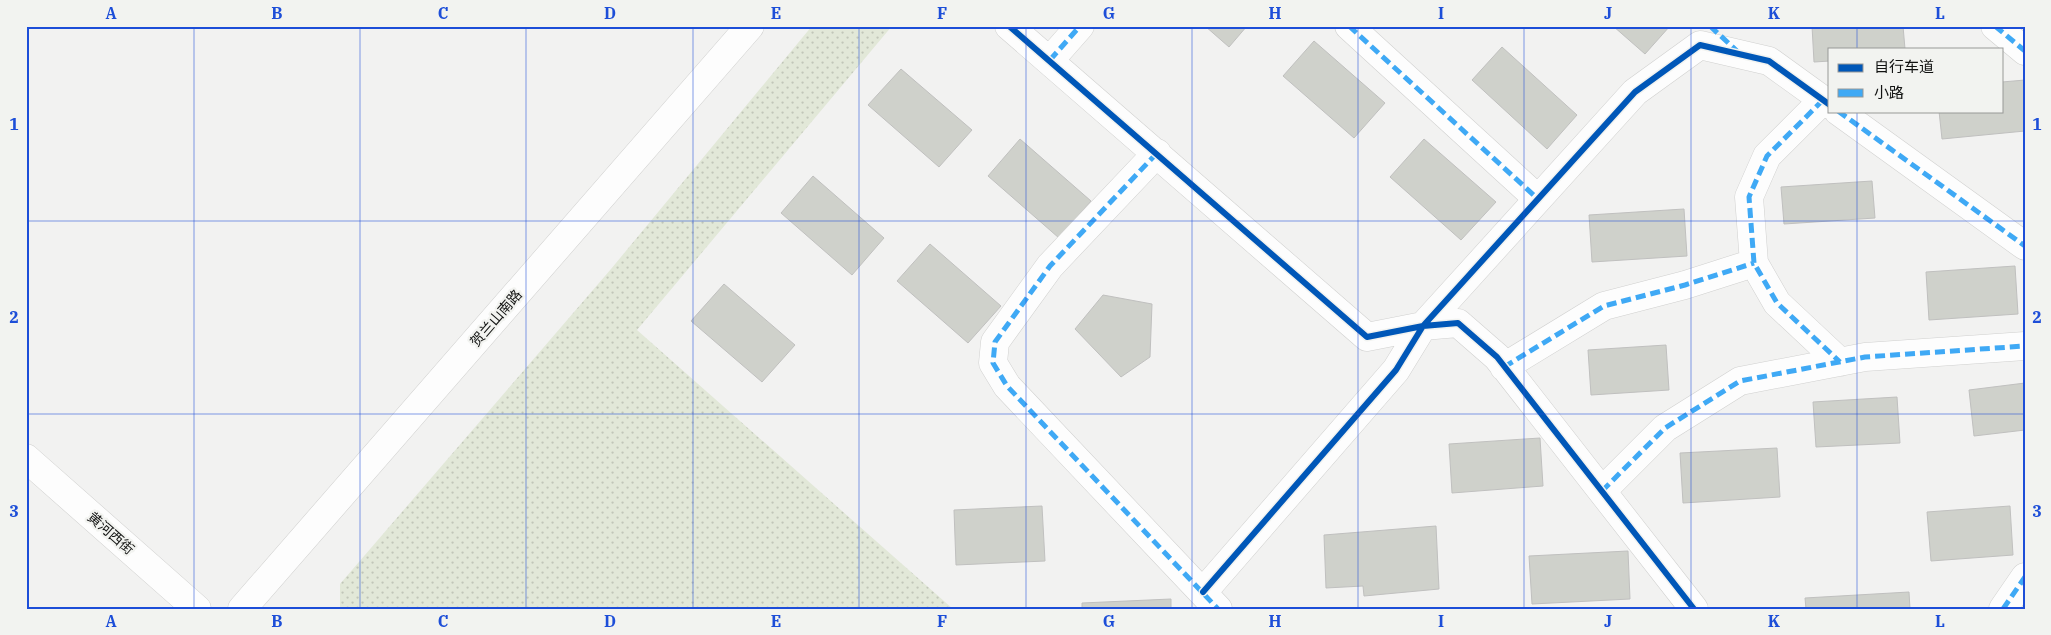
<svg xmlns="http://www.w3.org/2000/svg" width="2051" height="635" viewBox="0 0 2051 635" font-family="'IBM Plex Serif','Noto Sans SC',serif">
<defs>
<pattern id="grass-dots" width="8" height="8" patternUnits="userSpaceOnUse" patternTransform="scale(1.25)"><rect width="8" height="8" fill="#e2e8d8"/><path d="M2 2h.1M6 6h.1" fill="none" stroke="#c1c6b8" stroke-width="1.8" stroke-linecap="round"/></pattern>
</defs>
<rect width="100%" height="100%" fill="#f2f2f1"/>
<path fill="url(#grass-dots)" d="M812,26H892L637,330L953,609H340V584L611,269Z"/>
<path fill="#cfd1cb" stroke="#c0c0bf" d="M1205,26H1247L1229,47Z
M1613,26H1670L1645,54Z
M1812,26H1903L1905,49H1830V61L1814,62Z
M1314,41L1385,103L1354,138L1283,76Z
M1502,47L1577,115L1547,149L1472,80Z
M901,69L972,130L939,167L868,105Z
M2025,80V131L1942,139L1939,111H2002V82Z
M1020,139L1091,201L1059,238L988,176Z
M1424,139L1496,202L1461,240L1390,177Z
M813,176L884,238L852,275L781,213Z
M1872,181L1875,218L1784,224L1781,187Z
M1684,209L1687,256L1592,262L1589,215Z
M930,244L1001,306L968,343L897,281Z
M2015,266L2018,314L1929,320L1926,272Z
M724,284L795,345L762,382L691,321Z
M1103,295L1152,304L1150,357L1121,377L1075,329Z
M1666,345L1669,390L1591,395L1588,350Z
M2025,383V430L1974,436L1969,390Z
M1897,397L1900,443L1816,447L1813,402Z
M1540,438L1543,486L1452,493L1449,444Z
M1777,448L1780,497L1683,503L1680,453Z
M1042,506L1045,561L956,565L954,510Z
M2010,506L2013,555L1931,561L1927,512Z
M1436,526L1439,589L1364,596L1363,586L1326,588L1324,535Z
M1628,551L1630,599L1532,604L1529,556Z
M1909,592L1910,609H1806L1805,598Z
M1171,599V609H1082V603Z"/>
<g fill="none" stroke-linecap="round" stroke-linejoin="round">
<defs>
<path id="street" d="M1009,26L1367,337L1423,326L1458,323L1497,357L1694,609
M1349,26L1538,199
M1995,26L2025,51
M1050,60L1080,26
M1823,100L1767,156L1749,197L1754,263L1777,303L1840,362
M1838,111L2025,246
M1157,153L1050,266L995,342L993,363L1007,386L1218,609
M1504,367L1604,306L1685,285L1754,263
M1602,491L1665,428L1740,381L1865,357L2025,346
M1203,592L1396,370L1423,326L1635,92L1700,45L1769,61L1830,105
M2003,609L2025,577"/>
<path id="secondary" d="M26,458L197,609
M242,609L750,26"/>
</defs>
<use href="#street" stroke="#d0d0cf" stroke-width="29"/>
<use href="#secondary" stroke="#d0d0cf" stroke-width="29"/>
<use href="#street" stroke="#fdfdfd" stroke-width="28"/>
<use href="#secondary" stroke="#fdfdfd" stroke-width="28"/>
<path stroke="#3fa9f5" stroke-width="5" stroke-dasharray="10 5" stroke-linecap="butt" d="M1349,26L1538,199
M1710,26L1737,51
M1995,26L2025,51
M1050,60L1080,26
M1823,100L1767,156L1749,197L1754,263L1777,303L1840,362
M1838,111L2025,246
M1157,153L1050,266L995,342L993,363L1007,386L1218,609
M1504,367L1604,306L1685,285L1754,263
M1602,491L1665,428L1740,381L1865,357L2025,346
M2003,609L2025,577"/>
<defs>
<path id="cycleway" d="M1009,26L1367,337L1423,326L1458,323L1497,357L1694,609
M1203,592L1396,370L1423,326L1635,92L1700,45L1769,61L1830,105"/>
</defs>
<use href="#cycleway" stroke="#f2f3f0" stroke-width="9"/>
<use href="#cycleway" stroke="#0057b8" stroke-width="6"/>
</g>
<path fill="none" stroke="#1d4ed8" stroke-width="1" stroke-opacity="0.55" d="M194,26V609M360,26V609M526,26V609M693,26V609M859,26V609M1026,26V609M1192,26V609M1358,26V609M1524,26V609M1691,26V609M1857,26V49M1857,111V609M26,221H2025M26,414H2025"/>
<g text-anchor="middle" stroke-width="4.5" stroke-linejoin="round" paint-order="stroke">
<g font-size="14" fill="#121312" stroke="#f2f3f0">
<text transform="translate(496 318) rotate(-49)" y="5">贺兰山南路</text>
<text transform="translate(111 533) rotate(41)" y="5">黄河西街</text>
</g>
</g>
<rect width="2051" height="635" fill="none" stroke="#f2f3f0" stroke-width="55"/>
<rect x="1828" y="48" width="175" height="65" fill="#f2f3f0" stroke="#989997"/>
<rect x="1838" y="64" width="25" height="8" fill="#0057b8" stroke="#989997"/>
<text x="1874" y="72" font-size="15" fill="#121312">自行车道</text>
<rect x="1838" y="89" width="25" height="8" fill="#3fa9f5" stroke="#989997"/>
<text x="1874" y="98" font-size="15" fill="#121312">小路</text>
<rect x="28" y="28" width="1996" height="580" fill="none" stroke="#1d4ed8" stroke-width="2"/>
<g font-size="16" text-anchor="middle" font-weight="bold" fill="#1d4ed8">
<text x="111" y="19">A</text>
<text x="277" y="19">B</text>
<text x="443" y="19">C</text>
<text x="610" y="19">D</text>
<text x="776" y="19">E</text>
<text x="942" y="19">F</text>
<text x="1109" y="19">G</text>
<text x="1275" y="19">H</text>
<text x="1441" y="19">I</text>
<text x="1608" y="19">J</text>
<text x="1774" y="19">K</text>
<text x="1940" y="19">L</text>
<text x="14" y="130">1</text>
<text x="2037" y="130">1</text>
<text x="14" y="323">2</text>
<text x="2037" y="323">2</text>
<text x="14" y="517">3</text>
<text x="2037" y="517">3</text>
<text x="111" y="627">A</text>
<text x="277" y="627">B</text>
<text x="443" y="627">C</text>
<text x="610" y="627">D</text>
<text x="776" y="627">E</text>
<text x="942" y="627">F</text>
<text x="1109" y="627">G</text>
<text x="1275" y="627">H</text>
<text x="1441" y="627">I</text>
<text x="1608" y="627">J</text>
<text x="1774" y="627">K</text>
<text x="1940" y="627">L</text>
</g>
</svg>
